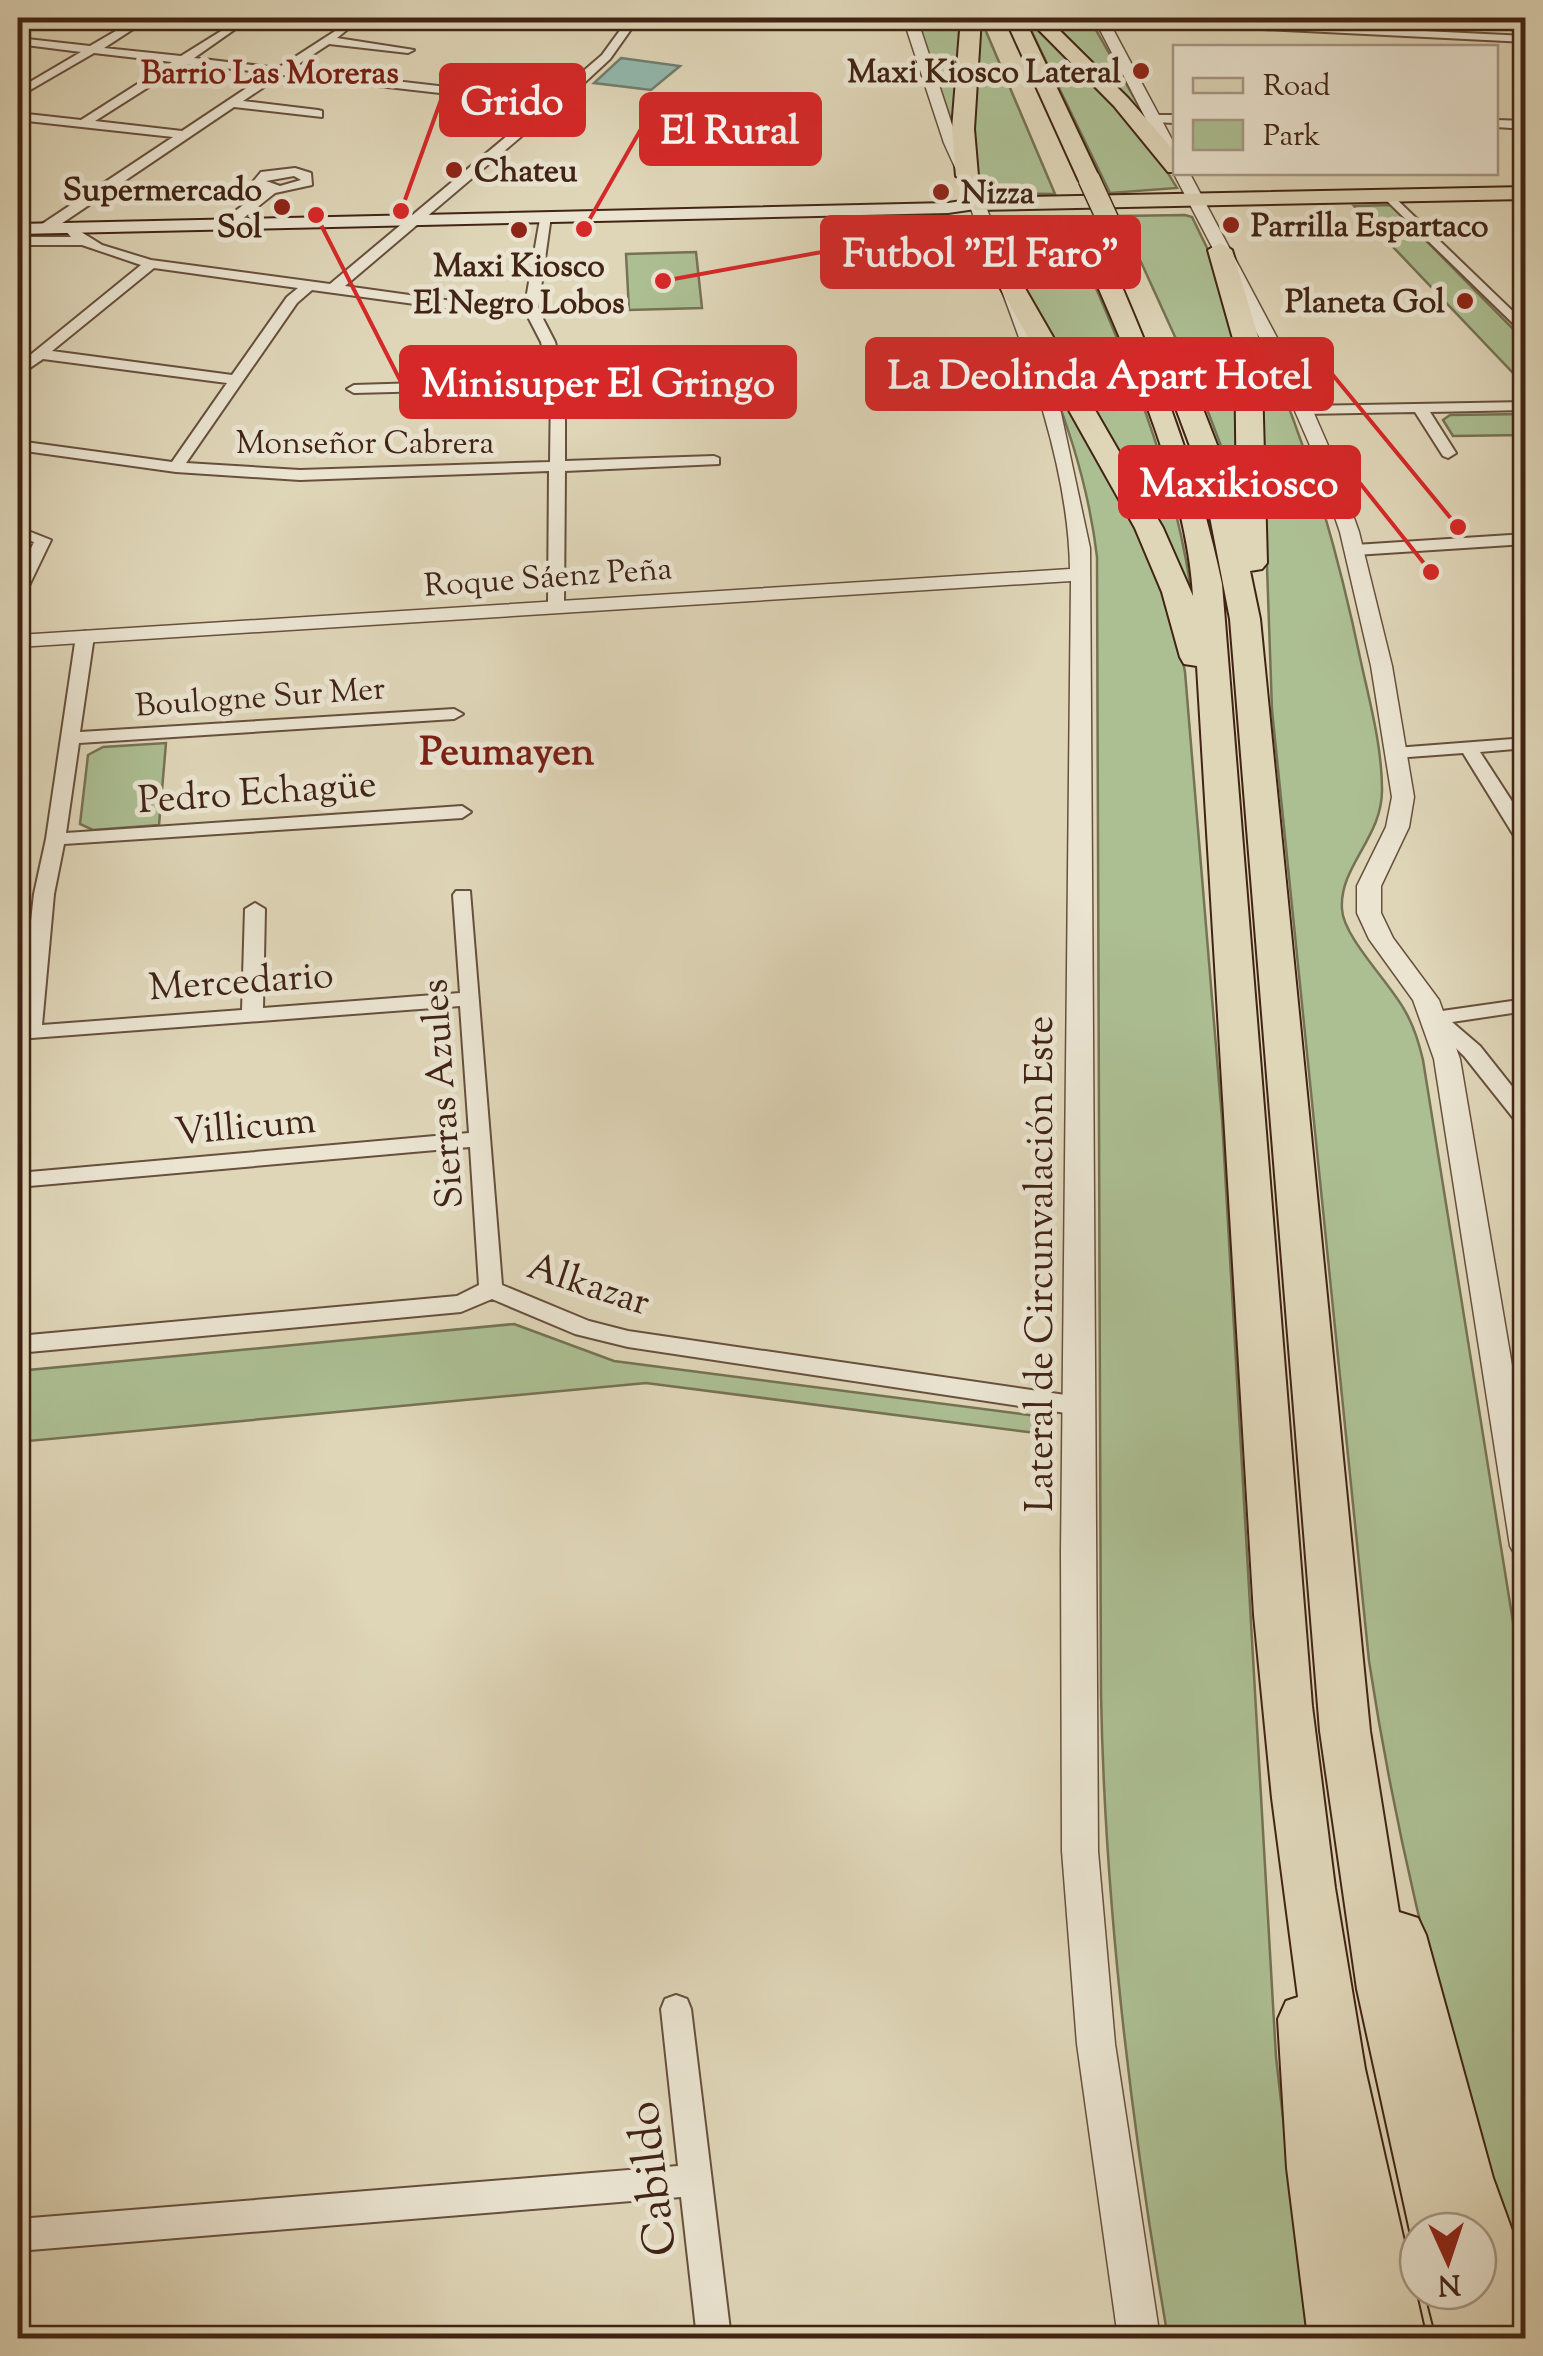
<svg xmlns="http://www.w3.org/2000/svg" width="1543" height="2356" viewBox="0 0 1543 2356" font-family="'Sorts Mill Goudy',serif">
<rect width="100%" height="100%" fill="#dfd6b8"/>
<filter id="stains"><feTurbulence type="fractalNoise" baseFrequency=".002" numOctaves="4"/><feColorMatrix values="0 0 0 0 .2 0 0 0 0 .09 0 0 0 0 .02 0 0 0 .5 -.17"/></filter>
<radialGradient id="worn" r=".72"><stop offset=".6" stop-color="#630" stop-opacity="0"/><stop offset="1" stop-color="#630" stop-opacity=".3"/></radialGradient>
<path fill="#acbf93" stroke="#767254" stroke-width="2.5" d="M916,18H961L958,141Z
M1025,18H1031C1084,72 1139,121 1177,188L1110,193Z
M1053,24L1096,30L1154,133Z
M977,28L985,29L988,36L1055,194L984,193L973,163Z
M1391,205L1525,341V374H1514L1354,206Z
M1185,215L1192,217L1229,293L1241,335L1240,496L1202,396L1120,216Z
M1065,218C1122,346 1178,472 1194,613L1025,302L996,222Z
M696,252L702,308L629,310L626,254Z
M1244,303C1300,419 1335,537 1361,662C1370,703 1382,747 1382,789C1383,837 1339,866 1342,909C1343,937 1390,983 1405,1011C1414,1026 1419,1043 1423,1060L1525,1697V2281C1456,2080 1401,1871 1369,1661L1272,710L1266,538Z
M1032,337L1147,543L1173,609L1185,672L1222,1119L1276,2057L1308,2338H1168C1131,2125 1105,1911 1101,1694L1097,557C1088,480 1063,408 1032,337Z
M1525,414V435L1453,436L1443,420L1450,415Z
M166,743L159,825L93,830L80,824L88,755L103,747Z
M514,1324L614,1361L1037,1416L1036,1433L646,1383L18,1442V1371Z"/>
<path fill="#93b9ae" stroke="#727d70" stroke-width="2.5" d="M621,58L680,66L651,90L594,83Z"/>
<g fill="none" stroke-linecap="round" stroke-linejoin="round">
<defs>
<path id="minor" d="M138,18H150L104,48L181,56L242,18H251L194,58L278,68L343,26L348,29L337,38L414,50L408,53L329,44L291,69L551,99L602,55L629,18H639L610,59L583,84L345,286L488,306L525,305L540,219L551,216L538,309L555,342L564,379L707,375L714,379L707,383L565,387V461L714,456L719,458V464L565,471L564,605L556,610L548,605L549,471L300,480L176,472L18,450V441L172,462L227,383L43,359L18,376V365L141,265L82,245H18V237H71L64,229L70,225L102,245L151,260L330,284L544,105L282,75L243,101L318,110L322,111V117L234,107L49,232H39V226L173,137L18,120V113L81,120L172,62L94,53L18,97V89L81,52L18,44V38L90,46ZM185,64L269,73L182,131L95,121ZM154,268L298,288L287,297L232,375L52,351ZM312,290L488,314L526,313L541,342L550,379L354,385L347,389L354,393L551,388L550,462L300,470L186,463L297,303Z
M1096,18H1157L1526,36V42L1101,21Z
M1154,115H1176V123L1150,122V116Z
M1496,120L1526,121V129L1496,127Z
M295,168L311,173L312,185L275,193L231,228H221V222L264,189L252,183L261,172ZM294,176L301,180L280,186L266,181Z
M1390,193L1526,324V336L1386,200L1384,197Z
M1526,402V410L1430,412L1456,453L1448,458L1443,456L1415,412L1304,414L1297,410L1304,406Z
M18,527L51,540L26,592L18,597V576L34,542L18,537Z
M1526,534V544L1355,555L1347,550L1355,545Z
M85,631L94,636L80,732L454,709L463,714L454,719L79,743L66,833L462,806L471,812L462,818L64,844L54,894L42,1025L242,1010L245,909L255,903L265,909L263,1008L460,993L453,895L456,891H470L502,1285L589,1321L628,1331L1079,1397L1088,1400L1091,1406L1088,1412L1079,1415L628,1347L575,1334L492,1299L461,1312L18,1353V1336L457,1296L479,1285L470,1147L18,1187V1173L469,1133L460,1006L18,1039L34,894L46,839L76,636Z
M1526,738V748L1480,752L1526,823V845L1516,839L1463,753L1395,758L1386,753L1395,748Z
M1526,999V1011L1452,1022L1480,1046L1526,1104V1126L1518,1124L1464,1056L1425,1018L1435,1012Z
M676,1995L687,1999L691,2009L731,2338H697L681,2197L18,2251V2219L678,2166L661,2009L665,1999Z"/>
<path id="tertiary" d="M903,18H917L958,143L975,176L1061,413L1090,548L1098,1851L1115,2044L1160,2338H1118L1077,2044L1062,1851L1061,1552L1071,581L18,647V635L1070,569C1068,438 1002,298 959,176L944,143Z
M1032,18H1107L1176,147V166L1168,162L1096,22H1038Z
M1176,169V172H1189L1299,379L1330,450L1359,532L1392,666L1414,797L1409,827L1381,886V913L1393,938L1439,1000L1460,1059L1526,1448V1558L1515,1555L1510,1546L1434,1059L1413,1000L1369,939L1357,913V886L1386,827L1392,797L1371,666L1340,532L1312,450L1281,379L1173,172Z"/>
<path id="secondary" d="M976,199L982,200V208L948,213L18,234V224L948,203Z"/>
<path id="primary" d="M1526,187V199L976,210L966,204L976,198Z"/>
<path id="motorway" d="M961,18H981L974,129L978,176L967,183L956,176L952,129Z
M1005,18H1024L1100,179L1097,184H1081L1078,179Z
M1027,18H1047L1128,98L1176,153V172H1180H1168L1114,106Z
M1086,225L1098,232C1149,347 1196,460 1222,584L1312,1706L1335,1888L1365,2069L1426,2338H1308L1287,2168L1278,2019L1286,2001L1298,1997L1272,1798L1254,1615L1197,666L1184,664L1180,657L1162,592L1135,528L987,264L999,257L1011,264L1163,528L1193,596C1186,478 1121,340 1074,232Z
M1220,243L1232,250L1261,346L1267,563L1262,569L1250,571L1260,619L1370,1731L1399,1912L1418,1918L1426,1935L1493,2178L1526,2269V2338H1437L1425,2291H1478V2231H1418V2250L1410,2231L1357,1989L1320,1731L1230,619L1203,481L1158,360L1171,352L1184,360L1231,481L1237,510L1235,346L1208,250Z"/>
</defs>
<use href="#minor" stroke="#68503d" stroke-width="4"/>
<use href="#tertiary" stroke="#68503d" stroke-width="3"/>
<use href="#secondary" stroke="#412414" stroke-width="4"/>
<use href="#primary" stroke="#412414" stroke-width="4"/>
<use href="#motorway" stroke="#412414" stroke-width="4"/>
<use href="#minor" fill="#eae4d1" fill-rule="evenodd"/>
<use href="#tertiary" fill="#eae4d1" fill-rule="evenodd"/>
<use href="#secondary" fill="#eae4d1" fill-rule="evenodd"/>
<use href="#primary" fill="#dfd6b8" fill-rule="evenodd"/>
<use href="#motorway" fill="#dfd6b8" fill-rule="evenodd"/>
<defs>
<path id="motorway-bridge" d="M1089,179L1113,231"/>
</defs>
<use href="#motorway-bridge" stroke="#412414" stroke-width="24" stroke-linecap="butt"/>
<use href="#motorway-bridge" stroke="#dfd6b8" stroke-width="21"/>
</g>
<g fill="#8f2418" stroke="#eae4d1" stroke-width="4">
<circle cx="1141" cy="71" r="10"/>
<circle cx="454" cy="170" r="10"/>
<circle cx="941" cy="192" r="10"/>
<circle cx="282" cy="207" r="10"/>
<circle cx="1231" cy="225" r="10"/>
<circle cx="519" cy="230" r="10"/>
<circle cx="1465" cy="301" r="10"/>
</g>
<g text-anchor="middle" stroke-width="10" stroke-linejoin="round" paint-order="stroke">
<g font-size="32" font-weight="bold" fill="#412414" stroke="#eae4d1" text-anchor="end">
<text x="1121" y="82">Maxi Kiosco Lateral</text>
<text x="474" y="181" text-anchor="start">Chateu</text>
<text x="262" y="200">Supermercado<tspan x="262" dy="37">Sol</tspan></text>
<text x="961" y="203" text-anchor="start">Nizza</text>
<text x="1251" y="236" text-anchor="start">Parrilla Espartaco</text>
<text x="519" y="276" text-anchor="middle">Maxi Kiosco<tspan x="519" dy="37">El Negro Lobos</tspan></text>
<text x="1445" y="312">Planeta Gol</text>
</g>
<g font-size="32" font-weight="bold" fill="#7a1f14" stroke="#eae4d1">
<text x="270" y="83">Barrio Las Moreras</text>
</g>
<g font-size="32" fill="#412414" stroke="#eae4d1">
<text x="365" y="453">Monseñor Cabrera</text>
<text transform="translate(548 576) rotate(-4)" y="11">Roque Sáenz Peña</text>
<text transform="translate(260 696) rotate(-4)" y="11">Boulogne Sur Mer</text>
</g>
<g font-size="38" fill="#412414" stroke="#eae4d1">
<text transform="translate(257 791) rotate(-4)" y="13">Pedro Echagüe</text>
<text transform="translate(241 980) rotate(-4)" y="13">Mercedario</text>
<text transform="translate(441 1094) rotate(-94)" y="13">Sierras Azules</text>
<text transform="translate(245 1125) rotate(-5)" y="13">Villicum</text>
<text transform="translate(1039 1264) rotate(-90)" y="13">Lateral de Circunvalación Este</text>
<text transform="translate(589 1283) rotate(18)" y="13">Alkazar</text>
</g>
<g font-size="40" font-weight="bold" fill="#7a1f14" stroke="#eae4d1">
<text x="507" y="764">Peumayen</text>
</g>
<g font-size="45" fill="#412414" stroke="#eae4d1">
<text transform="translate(650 2179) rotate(-97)" y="16">Cabildo</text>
</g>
</g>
<path fill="none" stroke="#d62828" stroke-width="4" d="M401 211L441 100M584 229L641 129M663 281L822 252M1458 527L1332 374M316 215L401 382M1431 572L1359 482"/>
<g fill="#d62828" stroke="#eae4d1" stroke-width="4">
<circle cx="401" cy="211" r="10"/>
<circle cx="584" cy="229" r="10"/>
<circle cx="663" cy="281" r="10"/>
<circle cx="1458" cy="527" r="10"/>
<circle cx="316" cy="215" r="10"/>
<circle cx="1431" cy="572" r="10"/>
</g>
<g fill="#d62828" stroke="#d62828" stroke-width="4">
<rect x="441" y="65" width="143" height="70" rx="10"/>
<rect x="641" y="94" width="179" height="70" rx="10"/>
<rect x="822" y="217" width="317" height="70" rx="10"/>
<rect x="867" y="339" width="465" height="70" rx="10"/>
<rect x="401" y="347" width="394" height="70" rx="10"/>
<rect x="1120" y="447" width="239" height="70" rx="10"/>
</g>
<g font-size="40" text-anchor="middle" font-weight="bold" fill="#fff">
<text x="512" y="114">Grido</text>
<text x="730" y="143">El Rural</text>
<text x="981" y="266">Futbol "El Faro"</text>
<text x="1100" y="388">La Deolinda Apart Hotel</text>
<text x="598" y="396">Minisuper El Gringo</text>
<text x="1239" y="496">Maxikiosco</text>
</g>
<rect width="1543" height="2356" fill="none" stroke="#dfd6b8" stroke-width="60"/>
<rect x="20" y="20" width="1503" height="2316" fill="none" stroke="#412414" stroke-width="5"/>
<rect x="30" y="30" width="1483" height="2296" fill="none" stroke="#412414" stroke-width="2.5"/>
<rect x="1173" y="45" width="325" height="130" fill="#eae4d1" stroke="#a69785" stroke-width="2.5"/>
<rect x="1193" y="78" width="50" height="15" fill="#dfd6b8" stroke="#a69785" stroke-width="2.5"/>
<text x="1263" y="95" font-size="30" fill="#412414">Road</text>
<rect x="1193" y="120" width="50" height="30" fill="#acbf93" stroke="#a69785" stroke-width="2.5"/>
<text x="1263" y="145" font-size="30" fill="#412414">Park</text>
<g transform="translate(1448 2261) rotate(177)"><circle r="48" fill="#eae4d1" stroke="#a69785" stroke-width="2.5"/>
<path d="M0-8L18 38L0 25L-18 38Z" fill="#8f2418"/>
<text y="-15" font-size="28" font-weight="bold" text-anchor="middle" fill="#412414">N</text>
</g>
<rect width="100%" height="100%" filter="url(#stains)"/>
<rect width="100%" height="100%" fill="url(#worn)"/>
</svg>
